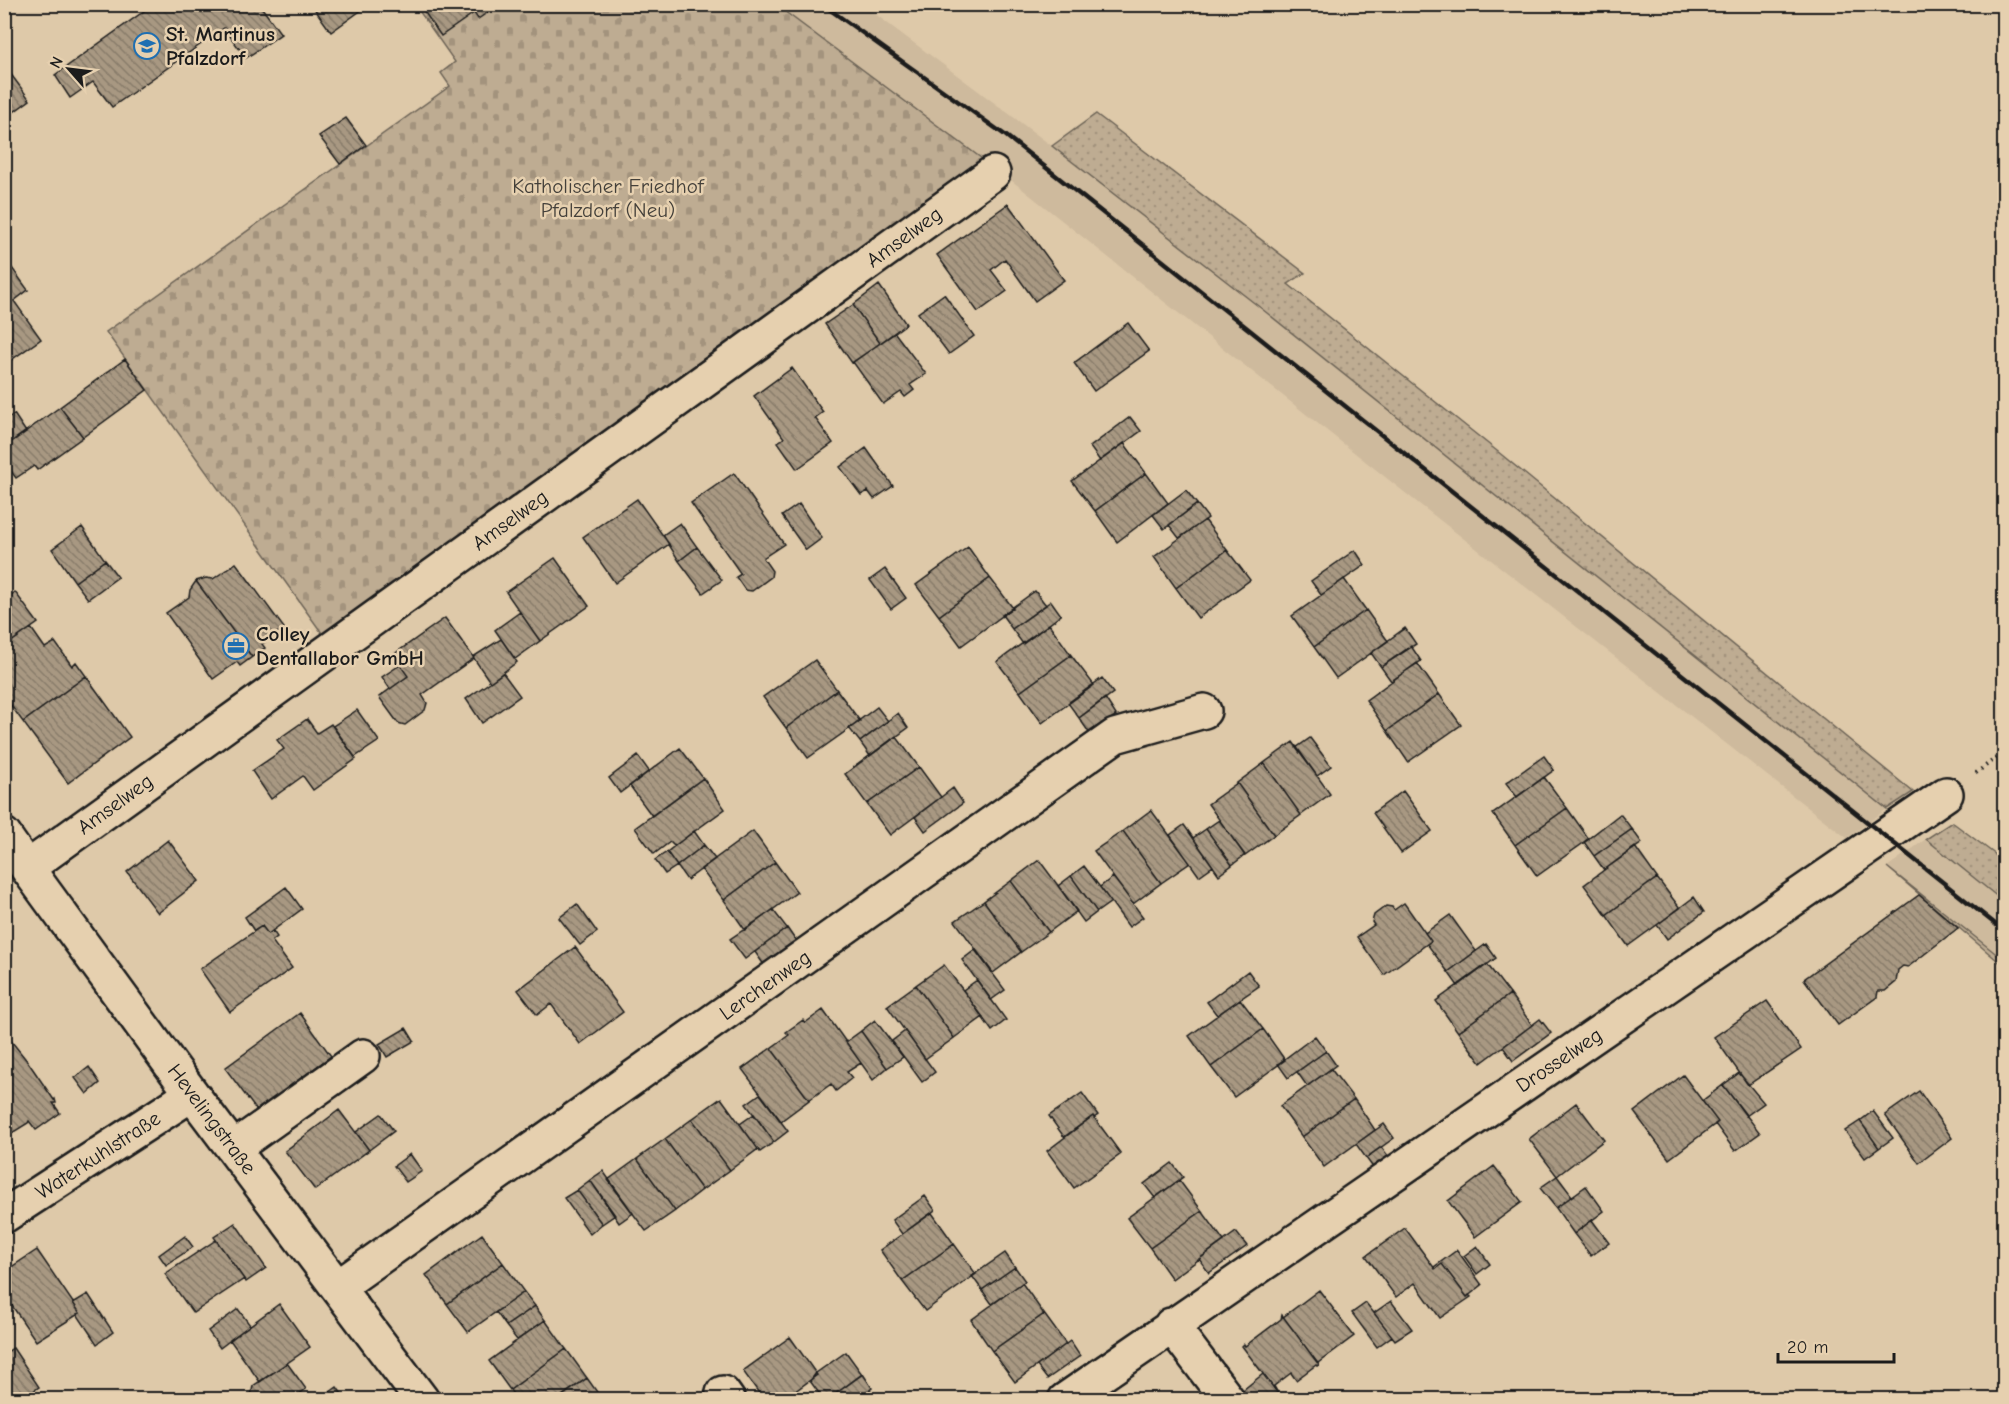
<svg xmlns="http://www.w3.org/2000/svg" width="2009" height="1404" viewBox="0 0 2009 1404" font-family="'Comic Neue',sans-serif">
<defs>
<pattern id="grass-dots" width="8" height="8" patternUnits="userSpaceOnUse" patternTransform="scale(1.5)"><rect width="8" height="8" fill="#beac92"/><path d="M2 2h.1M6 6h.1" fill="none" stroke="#a3937d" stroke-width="1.8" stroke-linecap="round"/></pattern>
<pattern id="cemetery-stones" width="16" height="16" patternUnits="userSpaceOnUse" patternTransform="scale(1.5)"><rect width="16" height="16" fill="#beac92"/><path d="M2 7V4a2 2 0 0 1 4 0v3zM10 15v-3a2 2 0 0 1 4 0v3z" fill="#a3937d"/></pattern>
<pattern id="building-back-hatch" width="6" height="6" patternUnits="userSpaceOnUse" patternTransform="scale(1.5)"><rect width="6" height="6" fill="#a89882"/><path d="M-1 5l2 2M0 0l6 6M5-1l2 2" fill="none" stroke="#887b6a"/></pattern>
</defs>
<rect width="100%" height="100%" fill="#dec9a9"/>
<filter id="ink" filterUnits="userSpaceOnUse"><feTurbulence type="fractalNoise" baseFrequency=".0167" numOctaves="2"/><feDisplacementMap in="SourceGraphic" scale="12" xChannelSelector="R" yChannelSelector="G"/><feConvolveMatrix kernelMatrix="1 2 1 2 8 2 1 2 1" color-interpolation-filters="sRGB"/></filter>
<g filter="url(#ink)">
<path fill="#ceba9d" d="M776,5H863L1052,146L1262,309L1887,809L1847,838L1418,503L1007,177Z
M1926,839L2004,902V960L1887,867Z"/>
<path fill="url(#grass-dots)" stroke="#6d6457" stroke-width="1.5" d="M1096,114L1305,273L1288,284L1497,451L1913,792L1887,809L1262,309L1052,146Z
M1952,822L2004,861V902L1926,839Z
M1887,867L2004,960V966Z"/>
<path fill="url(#cemetery-stones)" stroke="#6d6457" stroke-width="1.5" d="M415,5H776L989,164L324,636L106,332L450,86L441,73L455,62Z"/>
<path fill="url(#building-back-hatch)" stroke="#1c1c1c" stroke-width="1.5" d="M154,4H268L262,8L281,34L246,58L224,28L112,107L93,82L70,98L55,75Z
M311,4H370L331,32Z
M419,4H492L494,8L478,19L474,13L441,36Z
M4,65L30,100L4,119Z
M346,118L366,145L340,164L319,136Z
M1008,204L1064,280L1035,301L1005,259L991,270L1007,291L978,312L937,255Z
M4,257L28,290L14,301L41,339L4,365Z
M879,285L906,324L880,343L853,305Z
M944,294L974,336L949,354L918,313Z
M853,305L880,343L852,363L825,324Z
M1128,323L1149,351L1094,391L1074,363Z
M895,333L926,374L910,385L914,390L905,397L901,392L883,404L853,362Z
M125,359L147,390L83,437L60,407Z
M792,368L823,412L815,418L833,443L797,469L778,442L784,438L754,396Z
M60,407L83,437L37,470L34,466L16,478L4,462V447Z
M14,414L26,432L4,447V421Z
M1130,417L1141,431L1100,461L1090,447Z
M1124,443L1146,473L1095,511L1072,481Z
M866,448L893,486L874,499L868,491L861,495L840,467Z
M734,473L784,544L763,558L772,571L771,577L752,591L745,590L736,577L741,574L691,503Z
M1146,473L1168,503L1117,542L1095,511Z
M1186,490L1197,504L1164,529L1153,515Z
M637,499L669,544L615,583L583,537Z
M799,504L822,538L806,550L782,516Z
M1197,504L1208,518L1179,538L1169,525Z
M1205,520L1227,550L1176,588L1154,557Z
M680,523L697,547L679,561L663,535Z
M82,527L105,560L75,582L52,549Z
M697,547L722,580L703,593L679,561Z
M968,547L990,578L939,616L916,585Z
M1227,550L1250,580L1198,618L1176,588Z
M1355,550L1365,565L1321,595L1311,581Z
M555,558L589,606L540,641L506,592Z
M105,560L118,577L88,599L75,582Z
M236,563L284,628L262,644L265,648L252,657L196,581L206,578L213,579Z
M885,569L906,598L891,609L870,580Z
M990,578L1013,608L961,646L939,616Z
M1344,579L1366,610L1314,647L1292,616Z
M196,581L252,657L240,666L237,662L213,679L166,613L189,597L190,590Z
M4,591L9,597L15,592L38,623L4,647Z
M1035,591L1046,605L1012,629L1002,615Z
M1051,601L1061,615L1023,644L1012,629Z
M1366,610L1388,641L1336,678L1314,647Z
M520,612L540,641L515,659L495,630Z
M445,618L474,658L422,695L427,703L425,710L405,725L398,723L379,697L408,676L393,655Z
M1049,624L1071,655L1020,692L997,662Z
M31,628L45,648L55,642L72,666L76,662L86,676L23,722L4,696V647Z
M1405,628L1416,644L1381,667L1371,653Z
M501,639L517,662L490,682L473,657Z
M1411,646L1421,661L1391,681L1381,667Z
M1071,655L1094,685L1042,723L1020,692Z
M815,660L837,690L786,728L763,697Z
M1417,663L1439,694L1387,731L1366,700Z
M400,665L408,676L390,689L382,677Z
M503,673L520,696L482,723L466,699Z
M86,676L130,737L68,783L23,722Z
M1102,678L1113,693L1079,718L1068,703Z
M837,690L860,721L808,758L786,728Z
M1439,694L1461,725L1408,762L1387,731Z
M1105,698L1116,715L1090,734L1079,718Z
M877,707L888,721L860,742L849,728Z
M357,710L379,741L355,757L333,726Z
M898,713L908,728L870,756L860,742Z
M307,719L317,733L331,724L356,759L313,790L303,776L271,799L252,771L284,749L277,740Z
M896,736L919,767L867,804L845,774Z
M1310,738L1331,766L1317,776L1296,748Z
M1293,742L1330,794L1301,815L1264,763Z
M680,748L703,778L652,816L630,786Z
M638,756L649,771L620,793L609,778Z
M1544,756L1554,770L1517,797L1506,783Z
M1264,763L1301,815L1274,835L1237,783Z
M919,767L941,797L890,835L867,804Z
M1544,777L1567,808L1515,845L1493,814Z
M703,778L725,809L674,846L670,842L654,854L635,828Z
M1237,783L1274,835L1245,856L1208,804Z
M953,788L963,803L925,831L915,817Z
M1403,791L1432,831L1401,853L1373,813Z
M1567,808L1589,839L1537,876L1515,845Z
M1151,810L1190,863L1161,883L1123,831Z
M1620,814L1632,829L1594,856L1584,842Z
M1219,820L1245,855L1232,865L1206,829Z
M1184,825L1213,866L1199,876L1170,835Z
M1206,829L1232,865L1219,875L1193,838Z
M1632,829L1642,843L1604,870L1594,856Z
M694,831L704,845L677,866L667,852Z
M753,831L775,862L724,900L701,869Z
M1123,831L1161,883L1133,904L1094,851Z
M168,840L199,881L158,913L127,872Z
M704,845L715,859L687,880L677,866Z
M1635,847L1657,878L1606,915L1584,885Z
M667,852L677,866L665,874L655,860Z
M1039,860L1077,911L1049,932L1011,881Z
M775,862L797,892L745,930L724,900Z
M1084,866L1111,902L1097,912L1071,876Z
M1071,876L1097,912L1084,922L1058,886Z
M1113,877L1143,917L1129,927L1100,887Z
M1657,878L1680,908L1628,946L1606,915Z
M1011,881L1049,932L1021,952L984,901Z
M286,887L302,909L268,934L262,926L254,931L245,917Z
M1919,895L1958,928L1908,967L1903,966L1898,970L1896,982L1885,991H1878L1877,997L1838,1025L1804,979Z
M1694,897L1704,912L1667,939L1657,925Z
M984,901L1021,952L993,973L955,921Z
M1404,903L1431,941L1384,975L1357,937L1374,925L1372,922L1374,915L1386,906L1392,907L1394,910Z
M577,904L597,932L580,945L559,918Z
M773,910L787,928L745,959L730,939Z
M1450,915L1476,951L1448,972L1427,944L1431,941L1425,933Z
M262,926L268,934L273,931L277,937L272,941L292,968L230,1012L200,969Z
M787,928L796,941L764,965L755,952Z
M1486,944L1496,958L1458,986L1448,972Z
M575,947L623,1012L580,1044L551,1004L537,1015L518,990Z
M975,950L1005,990L991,1000L962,960Z
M1487,964L1510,994L1458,1032L1436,1001Z
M944,965L983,1017L954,1038L916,985Z
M1248,971L1259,986L1217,1015L1207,1002Z
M977,980L1006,1020L992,1031L963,990Z
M916,985L954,1038L925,1059L887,1006Z
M1510,994L1532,1025L1481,1063L1458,1032Z
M1240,999L1263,1029L1211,1067L1189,1036Z
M1767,1001L1801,1049L1748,1085L1714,1037Z
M823,1010L861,1063L847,1072L852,1078L836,1091L831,1084L809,1100L771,1048L789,1035L786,1032L803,1020L805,1023Z
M300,1013L331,1056L257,1111L225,1068Z
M1540,1019L1551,1033L1513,1061L1503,1047Z
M875,1020L903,1057L887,1068L861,1031Z
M406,1028L414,1041L387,1057L379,1044Z
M1263,1029L1285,1060L1234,1097L1211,1067Z
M861,1031L887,1068L873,1080L846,1042Z
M905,1031L935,1072L922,1082L892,1041Z
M4,1032L28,1062L54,1100L55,1099L56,1103H53L60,1113L36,1130L29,1121L28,1123L4,1138Z
M1315,1036L1326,1051L1288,1078L1278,1064Z
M771,1048L809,1100L781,1121L742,1069Z
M1326,1051L1336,1065L1307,1086L1297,1072Z
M89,1067L100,1083L87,1094L75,1078Z
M1331,1069L1354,1099L1302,1137L1280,1106Z
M1739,1073L1764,1103L1746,1116L1723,1085Z
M1683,1075L1718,1122L1669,1159L1634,1112Z
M1723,1085L1760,1133L1735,1151L1715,1124L1718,1122L1702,1101Z
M1919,1091L1952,1138L1919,1163L1885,1115Z
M1082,1093L1098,1115L1094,1118L1093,1116L1064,1137L1049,1116Z
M760,1094L788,1131L774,1142L746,1104Z
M721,1098L758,1149L730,1170L692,1119Z
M1354,1099L1375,1130L1324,1167L1302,1137Z
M1576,1103L1604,1140L1557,1176L1529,1139Z
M339,1110L369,1150L315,1190L285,1151Z
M1873,1111L1893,1138L1879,1148L1860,1121Z
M381,1114L394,1131L369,1150L356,1132Z
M754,1114L774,1142L760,1152L740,1124Z
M1093,1116L1121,1154L1074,1188L1047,1151Z
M692,1119L730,1170L702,1190L665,1139Z
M1860,1121L1879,1148L1865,1158L1845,1131Z
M1384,1124L1394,1138L1366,1158L1356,1144Z
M665,1139L702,1190L675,1211L637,1159Z
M1381,1147L1389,1157L1374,1169L1366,1158Z
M410,1154L422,1171L406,1182L394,1166Z
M637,1159L675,1211L646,1231L608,1180Z
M1172,1163L1183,1177L1155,1198L1144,1184Z
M1494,1166L1522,1202L1475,1237L1448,1201Z
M603,1171L633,1213L619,1223L590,1180Z
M1557,1176L1572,1196L1556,1208L1540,1188Z
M590,1180L615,1215L602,1224L577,1190Z
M1179,1180L1202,1211L1150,1248L1127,1218Z
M1586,1186L1604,1211L1574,1234L1556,1208Z
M577,1190L602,1224L590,1234L564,1198Z
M925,1196L935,1210L902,1234L892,1220Z
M1202,1211L1224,1241L1172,1279L1150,1248Z
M932,1213L954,1244L902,1281L880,1250Z
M1592,1220L1609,1243L1591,1256L1574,1234Z
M235,1223L266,1268L246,1282L214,1237Z
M1405,1228L1435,1269L1442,1264L1467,1297L1469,1295L1471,1297L1440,1318L1415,1283L1396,1297L1366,1256Z
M1236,1232L1247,1246L1209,1273L1199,1259Z
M482,1234L503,1263L447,1304L426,1275Z
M185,1236L193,1247L166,1265L159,1255Z
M216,1240L244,1279L193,1313L165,1274Z
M954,1244L976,1274L925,1311L902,1281Z
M1477,1246L1490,1264L1477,1274L1464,1256Z
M37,1250L80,1313L36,1341L4,1294V1272Z
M1457,1250L1482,1285L1467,1297L1442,1264L1435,1269L1434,1267Z
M1005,1253L1015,1267L982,1290L972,1276Z
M503,1263L524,1292L468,1332L447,1304Z
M1015,1267L1025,1281L992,1304L982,1290Z
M1022,1283L1044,1314L992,1351L971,1320Z
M1319,1290L1354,1336L1318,1363L1319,1365L1282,1315L1283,1317Z
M524,1292L535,1306L506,1326L496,1312Z
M88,1294L113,1332L97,1344L77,1314L80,1313L73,1303Z
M1391,1301L1412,1329L1395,1340L1374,1313Z
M1366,1303L1392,1336L1377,1347L1352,1313Z
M279,1304L310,1347L260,1382L230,1340Z
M535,1306L545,1320L517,1340L506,1326Z
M238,1309L250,1325L220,1348L208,1331Z
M1044,1314L1066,1344L1015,1382L992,1351Z
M1282,1315L1319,1365L1317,1366L1316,1365L1296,1380L1291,1373L1274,1386L1279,1395L1242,1346L1244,1344L1245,1346L1281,1319Z
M545,1320L566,1349L510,1390L489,1361Z
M790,1337L817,1375L783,1400H764L743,1371Z
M1070,1341L1080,1356L1047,1379L1037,1366Z
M13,1348L39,1387L20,1400H14L4,1385V1354Z
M566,1349L587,1378L557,1400H517L510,1390Z
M846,1352L862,1374L827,1400H824L810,1381L816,1373Z
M287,1363L306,1389L291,1400H250L253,1386Z
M863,1374L872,1388L857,1400H827Z
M1263,1374L1279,1395L1275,1400H1249L1243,1390Z
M587,1378L597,1392L587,1400H560L559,1398Z
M337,1387L346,1400H319Z
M597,1392L603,1400H587Z"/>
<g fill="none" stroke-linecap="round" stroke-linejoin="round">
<defs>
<path id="minor" d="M4,835L27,868L192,1094L422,1400
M27,868L993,173
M234,1148L363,1056
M4,1216L192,1094
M338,1287L1115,736L1204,711
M1171,1325L1228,1400
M723,1393L728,1400
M1065,1400L1946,794"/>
</defs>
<use href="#minor" stroke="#1c1c1c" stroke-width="38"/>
<path stroke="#1c1c1c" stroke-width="4" stroke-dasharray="1.5 4.5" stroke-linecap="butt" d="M1976,773L2004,752"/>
<use href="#minor" stroke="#e6d0af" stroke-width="33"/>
<path stroke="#1c1c1c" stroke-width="4.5" d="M822,4L1005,135L2004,931"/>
</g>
</g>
<defs>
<symbol id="school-ring" viewBox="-11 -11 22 22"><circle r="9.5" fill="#e6d0af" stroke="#1f6fb2" stroke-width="1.5"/><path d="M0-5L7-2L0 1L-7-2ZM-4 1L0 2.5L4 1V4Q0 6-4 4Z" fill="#1f6fb2"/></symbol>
<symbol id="office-ring" viewBox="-11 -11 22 22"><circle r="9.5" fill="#e6d0af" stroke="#1f6fb2" stroke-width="1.5"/><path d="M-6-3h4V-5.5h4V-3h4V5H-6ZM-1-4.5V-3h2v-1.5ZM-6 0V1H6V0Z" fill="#1f6fb2"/></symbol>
</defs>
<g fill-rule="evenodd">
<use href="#school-ring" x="132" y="31" width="30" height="30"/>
<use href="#office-ring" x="221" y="631" width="30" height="30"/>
</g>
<g text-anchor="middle" stroke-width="5" stroke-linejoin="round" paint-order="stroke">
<g font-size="21" font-weight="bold" fill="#1c1c1c" stroke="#e6d0af" text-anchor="start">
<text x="166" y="41">St. Martinus<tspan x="166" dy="24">Pfalzdorf</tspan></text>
<text x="256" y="641">Colley<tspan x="256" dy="24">Dentallabor GmbH</tspan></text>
</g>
<g font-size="21" fill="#44403a" stroke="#e6d0af">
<text x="608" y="193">Katholischer Friedhof<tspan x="608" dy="24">Pfalzdorf (Neu)</tspan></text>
</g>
<g font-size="21" fill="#1c1c1c" stroke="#e6d0af">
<text transform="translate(904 237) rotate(-36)" y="7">Amselweg</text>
<text transform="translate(510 520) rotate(-36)" y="7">Amselweg</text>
<text transform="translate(115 804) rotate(-36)" y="7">Amselweg</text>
<text transform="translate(765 985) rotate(-35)" y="7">Lerchenweg</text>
<text transform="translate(1559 1060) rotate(-34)" y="7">Drosselweg</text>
<text transform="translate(212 1119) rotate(53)" y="7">Hevelingstraße</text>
<text transform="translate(98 1155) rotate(-33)" y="7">Waterkuhlstraße</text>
</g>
</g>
<rect width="2009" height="1404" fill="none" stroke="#e6d0af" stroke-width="24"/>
<rect x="12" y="12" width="1985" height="1380" fill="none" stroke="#1c1c1c" stroke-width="2" filter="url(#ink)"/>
<g transform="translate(69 69) rotate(298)" stroke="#e6d0af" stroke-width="4.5" paint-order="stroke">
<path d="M0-4.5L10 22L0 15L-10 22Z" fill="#1c1c1c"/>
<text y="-9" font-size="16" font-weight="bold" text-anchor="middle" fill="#1c1c1c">N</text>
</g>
<path d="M1778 1353v9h116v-9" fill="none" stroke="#1c1c1c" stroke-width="3"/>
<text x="1787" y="1353" font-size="18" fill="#1c1c1c" stroke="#e6d0af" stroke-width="4.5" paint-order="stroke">20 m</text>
</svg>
